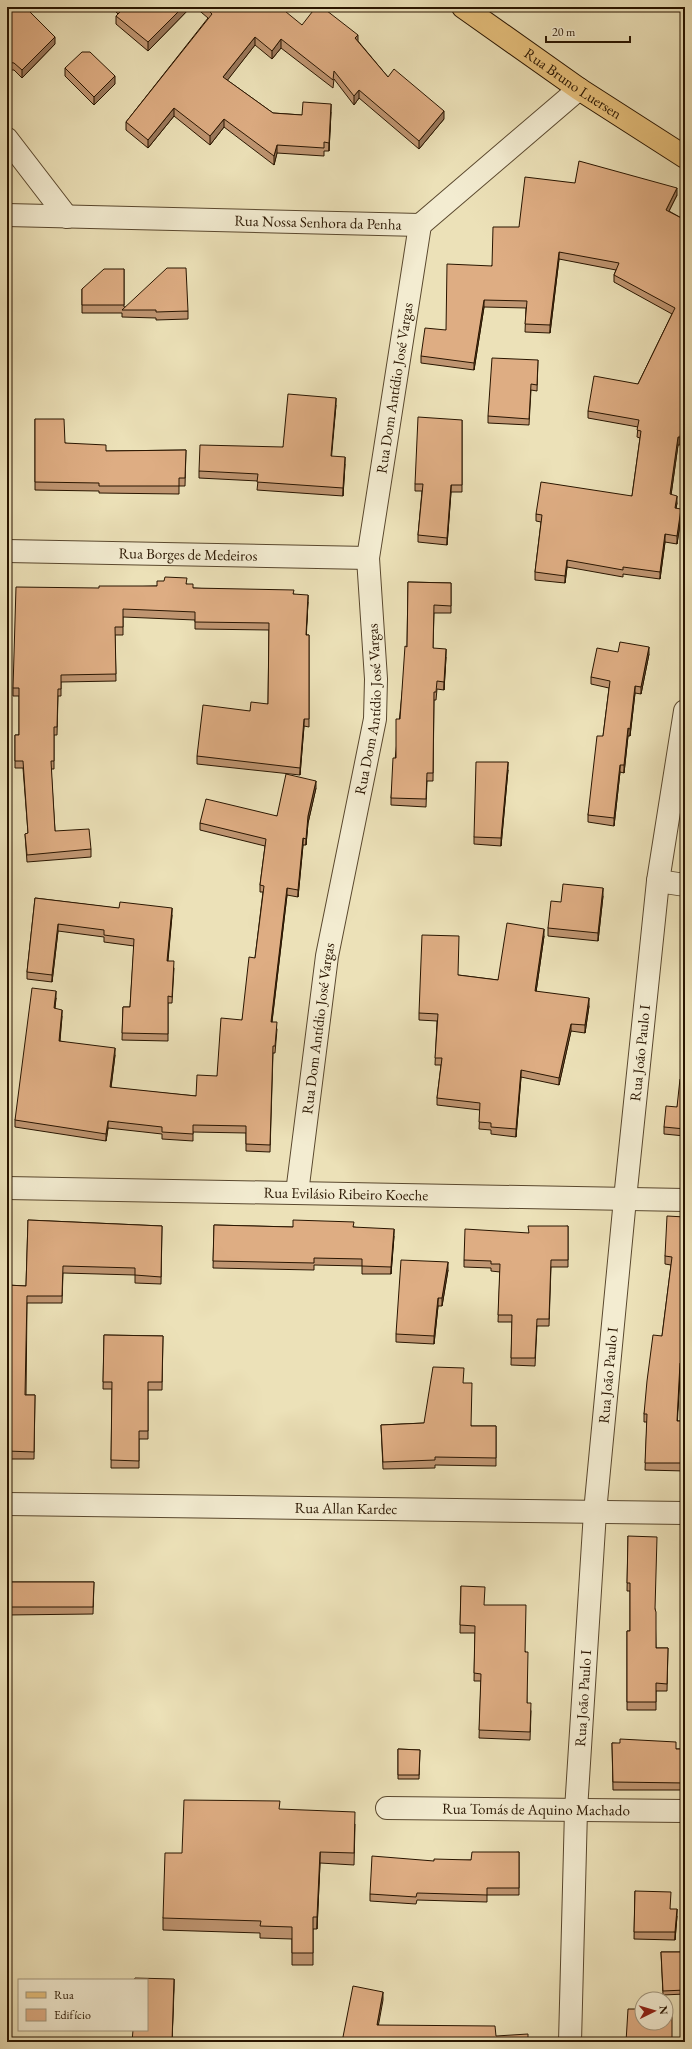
<svg xmlns="http://www.w3.org/2000/svg" width="692" height="2049" viewBox="0 0 692 2049" font-family="'EB Garamond',serif">
<rect width="100%" height="100%" fill="#ece1b8"/>
<filter id="stains"><feTurbulence type="fractalNoise" baseFrequency=".005" numOctaves="4"/><feColorMatrix values="0 0 0 0 .2 0 0 0 0 .09 0 0 0 0 .02 0 0 0 .5 -.17"/></filter>
<radialGradient id="worn" r=".72"><stop offset=".6" stop-color="#630" stop-opacity="0"/><stop offset="1" stop-color="#630" stop-opacity=".3"/></radialGradient>
<g fill="none" stroke-linecap="round" stroke-linejoin="round">
<defs>
<g id="minor">
<path d="M7,139L67,217"/>
<path id="s1" d="M7,551L368,558"/>
<path d="M658,881L685,885"/>
<path id="s2" d="M7,1188L685,1200"/>
<path id="s3" d="M297,1193L327,956L375,719L376,679L368,558L420,225"/>
<path id="s4" d="M7,1504L685,1513"/>
<path id="s5" d="M387,1808L685,1811"/>
<path id="s6" d="M570,2042L576,1810L595,1512L625,1199L658,881L685,711"/>
</g>
<g id="tertiary">
<path id="s7" d="M7,215L420,225L579,89"/>
</g>
<g id="primary">
<path id="s8" d="M463,7L579,89L685,157"/>
</g>
</defs>
<use href="#minor" stroke="#5a482e" stroke-width="24"/>
<use href="#tertiary" stroke="#5a482e" stroke-width="24"/>
<use href="#primary" stroke="#291500" stroke-width="24"/>
<use href="#minor" stroke="#f3ecd1" stroke-width="22"/>
<use href="#tertiary" stroke="#f3ecd1" stroke-width="22"/>
<use href="#primary" stroke="#e6c07c" stroke-width="22"/>
</g>
<path fill="#bf9571" stroke="#291500" d="M7,7L55,44L22,78L14,70H7Z
M111,7H191L148,51L116,24V16L118,14Z
M195,7H253L255,8L302,25L358,41L388,77L444,119L419,149L359,98L354,105L334,79L333,88L281,48L272,59L255,45L227,80L273,113L302,115L331,112L329,151H324V156L277,153L274,165L224,127L210,145L174,116L148,148L126,130V122L208,18Z
M65,68L115,84L94,105L65,76Z
M575,183L677,195L669,211L685,220L680,445H678L671,495L677,503L676,508L681,517L677,544L665,542L660,579L623,574V577L567,567L565,583L535,580V572L541,522L536,521V514L632,496L640,438L637,437L638,427L588,418V411L638,384L672,314L614,282V275L616,270L559,259L550,333L525,332L526,308L484,307L474,370L421,363V356L446,330L519,227Z
M124,269V307L188,311V319L156,320V318L122,317V313H82V289Z
M538,360L537,391L531,390L529,425L488,423V416Z
M336,405L331,456L345,464L343,496L257,490L258,481L199,478V471L283,447Z
M35,419L65,443L106,451L186,450L185,486H179V494L99,493V491L35,490Z
M462,420V492H451L447,545L418,542V535L422,491H415V484Z
M408,582L451,583V613H434L433,648L446,657L444,690L437,689L436,700H434L433,781H427L426,807L391,805V798L407,647Z
M187,584L193,588L294,594L308,602L306,635H309V727L304,726L300,775L197,764V756L250,711L268,704L269,630L195,629V620L123,617V635H115L116,681L61,682V696H58L57,735H54V769H51L55,831L91,849V857L27,862L25,834L28,833L23,768H15V735H19V696H13V688L99,588L157,586Z
M618,652L649,654L641,694L635,693L630,736H628L624,773L620,772L614,826L588,822V815L603,736L609,688L591,684V677Z
M508,770L501,846L474,844V837Z
M316,788L308,823L306,845H303L298,897L287,895L272,1022L277,1029L275,1053H273L270,1152L246,1151V1133L193,1132V1141L162,1139V1134L108,1128L106,1141L15,1127V1120L56,998L55,1008L62,1016L60,1041L115,1055L111,1088L196,1096L217,1076L242,1020L255,958L263,892H260V885L265,846L200,830V823L277,816Z
M603,896L598,941L548,936V928L561,902Z
M35,898L172,915L168,961L174,968L172,1003H168V1041L122,1040L123,1007H130L134,946L104,942V937L58,931L52,982L27,979V972Z
M544,936L536,992L589,1006L585,1033L571,1031L559,1085L521,1077L516,1137L491,1134V1130L479,1129L480,1110L437,1105V1098L441,1065H435L437,1021L419,1020V1013L458,975L498,980Z
M685,1080V1136L664,1134V1127L677,1107Z
M685,1217V1372L680,1371L677,1421H685V1471L645,1470L647,1422H644V1414L662,1336L671,1265L665,1264V1256Z
M28,1220L162,1226L161,1284L135,1283V1275L63,1273L62,1303H27L26,1395H35L34,1459H7V1285L26,1286Z
M214,1225L293,1227H354L394,1236L391,1274H362V1266L314,1265V1270L213,1268Z
M568,1226V1267H551L549,1326H537L535,1366L511,1365L512,1322H498L500,1272L491,1271V1268L464,1267V1260L529,1233Z
M448,1270L442,1306H438L434,1344L396,1342V1334Z
M104,1335L163,1336L162,1390H148V1439H139V1468H111L112,1389H103Z
M463,1383L471,1426H496V1466L435,1465V1468L383,1469L381,1425L424,1423Z
M628,1536L655,1609L656,1648H668L667,1691H656V1710H627V1631H630V1591H627Z
M7,1582H94L93,1614L7,1615Z
M461,1586L484,1605L526,1652L527,1703L531,1711L530,1740L479,1738L481,1681H474L475,1633H460Z
M612,1743L676,1749H685V1790H613Z
M398,1749L420,1750L419,1779H398Z
M355,1824L354,1865L320,1863L317,1929H313V1965H292V1939L260,1938V1933L163,1930V1918L182,1853Z
M519,1852V1895H487V1902L417,1900L416,1904L370,1901V1894L434,1861L471,1860Z
M635,1891L670,1909L677,1916L675,1940L634,1939Z
M661,1952H685V1994L663,1995Z"/>
<path fill="#9b795c" stroke="#291500" d="M183,7H191L148,51V42Z
M358,35V43L355,38Z
M55,37V44L22,78V70Z
M255,37V45L223,86V77Z
M281,39V48L272,59V51Z
M115,76V84L94,105V97Z
M359,90V98L354,105V96Z
M331,104V112L329,151V143Z
M174,108V116L148,148V140Z
M444,111V119L419,149V141Z
M224,119V127L210,145V136Z
M277,145V153L274,165V156Z
M677,188V195L666,217V210Z
M559,252V259L550,333V325Z
M484,300V307L474,370V363Z
M336,398V405L331,463V456Z
M685,409V417L680,445V437Z
M678,437V445L670,502V494Z
M345,457V464L343,496V488Z
M451,485V492L447,545V538Z
M677,496V503L675,515V508Z
M681,509V517L677,544V536Z
M665,534V542L660,579V572Z
M567,560V567L565,583V576Z
M308,595V602L306,642V635Z
M649,647V654L641,694V687Z
M446,649V657L444,690V682Z
M635,686V693L630,736V729Z
M304,719V726L300,775V768Z
M628,728V736L624,773V765Z
M508,762V770L501,846V838Z
M620,765V772L614,826V818Z
M316,781V788L308,823L306,845V839L308,816Z
M303,838V845L298,897V890Z
M287,888V895L271,1029V1022Z
M603,888V896L598,941V933Z
M172,908V915L167,967V961Z
M58,924V931L52,982V975Z
M544,929V936L535,999V991Z
M56,991V998L54,1015V1008Z
M589,998V1006L585,1033V1025Z
M62,1010V1016L59,1048V1041Z
M571,1024V1031L559,1085V1078Z
M115,1048V1055L110,1094V1087Z
M521,1070V1077L516,1137V1129Z
M108,1121V1128L106,1141V1134Z
M394,1229V1236L391,1274V1267Z
M448,1262V1270L442,1306V1298Z
M438,1298V1306L434,1344V1336Z
M680,1363V1371L677,1429V1421Z
M320,1852V1863L317,1929V1917Z
M677,1909V1916L675,1940V1932Z
M174,1979V1990L172,2042Z
M383,1992V2000L377,2033V2025Z"/>
<path fill="#dead83" stroke="#291500" d="M7,7H25L55,37L22,70L14,63L7,62Z
M119,7H183L148,42L116,16L122,10Z
M205,7H253L255,8L256,7H280L302,25L316,7H322L358,35L355,38L388,77L394,69L444,111L419,141L359,90L354,96L334,71L333,80L281,39L272,51L255,37L223,77L273,113L302,115L303,102L331,104L329,143L324,142V148L277,145L274,156L224,119L210,136L174,108L148,140L126,122L212,14Z
M82,52H90L115,76L94,97L65,68Z
M579,161L677,188L666,210L685,220V409L680,437H678L670,494L677,496L675,508L681,509L677,536L665,534L660,572L623,567V570L567,560L565,576L535,572L542,515L536,514L541,482L632,496L641,431L637,430L639,420L588,411L594,376L638,384L675,308L614,275L619,263L559,252L550,325L525,324L527,301L484,300L474,363L421,356L425,328L446,330L447,264L492,266L493,227H519L525,177L575,183Z
M167,268H186L188,311L156,312V310H122Z
M104,269H124V305H82V289Z
M492,358L538,360L537,385L531,384L529,419L488,416Z
M288,394L336,398L331,456L345,457L343,488L257,482L258,474L199,471L200,445L283,447Z
M418,417L462,420V485H451L447,538L418,535L423,484H415Z
M35,419H64L65,443L106,445V451L186,450L185,478H179V486H99V483L35,482Z
M165,577L187,578L186,584H193V588L294,590L293,594L308,595L306,635H309V719H304L300,768L197,756L203,705L250,711L251,702L268,704L269,623L195,622V612L123,609V627H115L116,674L61,675V689H58L57,727H54V761H51L55,831L89,829L91,849L27,855L25,834L28,833L23,761H15V735H19V688H13L16,587L99,588V586H157V581H164Z
M408,582L451,583V606L434,605L433,648L446,649L444,682L437,681L436,692H434L433,773H427L426,799L391,798L393,758H396V719H400L405,646L407,647Z
M620,642L649,647L641,687L635,686L630,729L628,728L624,765H620L614,818L588,815L597,736H603L610,681L591,677L597,648L618,652Z
M476,762H508L501,838L474,837Z
M286,774L316,781L308,816L306,839L303,838L298,890L287,888L271,1022H277L275,1046H273L270,1145L246,1144V1126L193,1125V1134L162,1132V1127L108,1121L106,1134L15,1120L32,988L56,991L54,1008L62,1010L59,1041L115,1048L110,1087L196,1096L197,1075L217,1076L221,1018L242,1020L249,957L255,958L264,886L260,885L266,839L200,823L206,799L277,816Z
M563,884L603,888L598,933L548,928L551,901L561,902Z
M35,898L119,908L120,902L172,908L167,961H174L172,997L168,996V1034L122,1033L123,1007H130L134,939L104,935V930L58,924L52,975L27,972Z
M507,923L544,929L535,991L589,998L585,1025L571,1024L559,1078L521,1070L516,1129L491,1127V1123L479,1122L480,1103L437,1098L442,1058H435L438,1014L419,1013L422,935L459,936L458,975L498,980Z
M680,1079L685,1080V1129L664,1127L666,1106L677,1107Z
M667,1216L685,1217V1364L680,1363L677,1421H685V1463H645L647,1414H644L647,1381L653,1335L662,1336L672,1257L665,1256Z
M28,1220L162,1226L161,1277L135,1275V1268L63,1266L62,1296H27L25,1395H35L34,1452L7,1451V1285L26,1286Z
M293,1220L354,1222L353,1227L394,1229L391,1267L362,1266V1259L314,1258V1263L213,1261L214,1225L293,1227Z
M528,1226H568V1260H551L549,1319H537L535,1358H511L512,1315H498L500,1264H491V1261L464,1260L465,1229L529,1233Z
M401,1260L448,1262L442,1298H438L434,1336L396,1334Z
M104,1335L163,1336L162,1382H148V1431H139V1461L111,1460L112,1382H103Z
M433,1367L464,1368L463,1383H472L471,1426H496V1458L435,1457V1460L383,1462L381,1425L424,1423Z
M628,1536L657,1537L655,1609L656,1612V1648H668L667,1684L656,1683V1702H627V1631H630V1583H627Z
M7,1582H94L93,1607H7Z
M461,1586L485,1587L484,1605H526L525,1652H528L527,1703H531L530,1732L479,1730L481,1674L474,1673L475,1626L460,1625Z
M620,1739L676,1742V1749H685V1783L613,1782L612,1743H620Z
M398,1749L420,1750L419,1775H398Z
M184,1800L280,1801L279,1809L355,1812L354,1853L320,1852L317,1917H313V1953H292V1927L260,1926L261,1921L163,1918L165,1853H182Z
M472,1852H519V1888H487V1895L417,1893L416,1897L370,1894L372,1856L434,1861V1859L471,1860Z
M635,1891L671,1892L670,1909H677L675,1932H634Z
M661,1952H685V1990L663,1991Z
M135,1978L174,1979L172,2042H132L133,2030H147V1980H134Z
M353,1986L383,1992L377,2025L495,2026L496,2036L528,2034V2042H342Z
M628,2009H642V2023H666V2009H672V2042H626Z"/>
<g text-anchor="middle" stroke-width="3.5" stroke-linejoin="round" paint-order="stroke">
<g font-size="15" fill="#291500" stroke="#f3ecd1">
<text dy="5" stroke="none"><textPath href="#s8" startOffset="134">Rua Bruno Luersen</textPath></text>
<text dy="5" stroke="none"><textPath href="#s7" startOffset="311">Rua Nossa Senhora da Penha</textPath></text>
<text dy="5" stroke="none"><textPath href="#s3" startOffset="814">Rua Dom Antídio José Vargas</textPath></text>
<text dy="5" stroke="none"><textPath href="#s1" startOffset="181">Rua Borges de Medeiros</textPath></text>
<text dy="5" stroke="none"><textPath href="#s3" startOffset="490">Rua Dom Antídio José Vargas</textPath></text>
<text dy="5" stroke="none"><textPath href="#s3" startOffset="166">Rua Dom Antídio José Vargas</textPath></text>
<text dy="5" stroke="none"><textPath href="#s6" startOffset="992">Rua João Paulo I</textPath></text>
<text dy="5" stroke="none"><textPath href="#s2" startOffset="339">Rua Evilásio Ribeiro Koeche</textPath></text>
<text dy="5" stroke="none"><textPath href="#s6" startOffset="668">Rua João Paulo I</textPath></text>
<text dy="5" stroke="none"><textPath href="#s4" startOffset="339">Rua Allan Kardec</textPath></text>
<text dy="5" stroke="none"><textPath href="#s6" startOffset="344">Rua João Paulo I</textPath></text>
<text dy="5" stroke="none"><textPath href="#s5" startOffset="149">Rua Tomás de Aquino Machado</textPath></text>
</g>
</g>
<rect width="692" height="2049" fill="none" stroke="#ece1b8" stroke-width="24"/>
<rect x="8" y="8" width="676" height="2033" fill="none" stroke="#291500" stroke-width="2"/>
<rect x="12" y="12" width="668" height="2025" fill="none" stroke="#291500"/>
<rect x="18" y="1979" width="130" height="52" fill="#f3ecd1" stroke="#a2967d"/>
<rect x="26" y="1992" width="20" height="6" fill="#e6c07c" stroke="#a2967d"/>
<text x="54" y="1999" font-size="12" fill="#291500">Rua</text>
<rect x="26" y="2009" width="20" height="12" fill="#dead83" stroke="#a2967d"/>
<text x="54" y="2019" font-size="12" fill="#291500">Edifício</text>
<g transform="translate(654 2011) rotate(85)"><circle r="19" fill="#f3ecd1" stroke="#a2967d"/>
<path d="M0-3L7 15L0 10L-7 15Z" fill="#8f2418"/>
<text y="-6" font-size="11" font-weight="bold" text-anchor="middle" fill="#291500">N</text>
</g>
<path d="M546 36v6h84v-6" fill="none" stroke="#291500" stroke-width="2"/>
<text x="552" y="36" font-size="12" fill="#291500" stroke="#f3ecd1" stroke-width="3" paint-order="stroke">20 m</text>
<rect width="100%" height="100%" filter="url(#stains)"/>
<rect width="100%" height="100%" fill="url(#worn)"/>
</svg>
